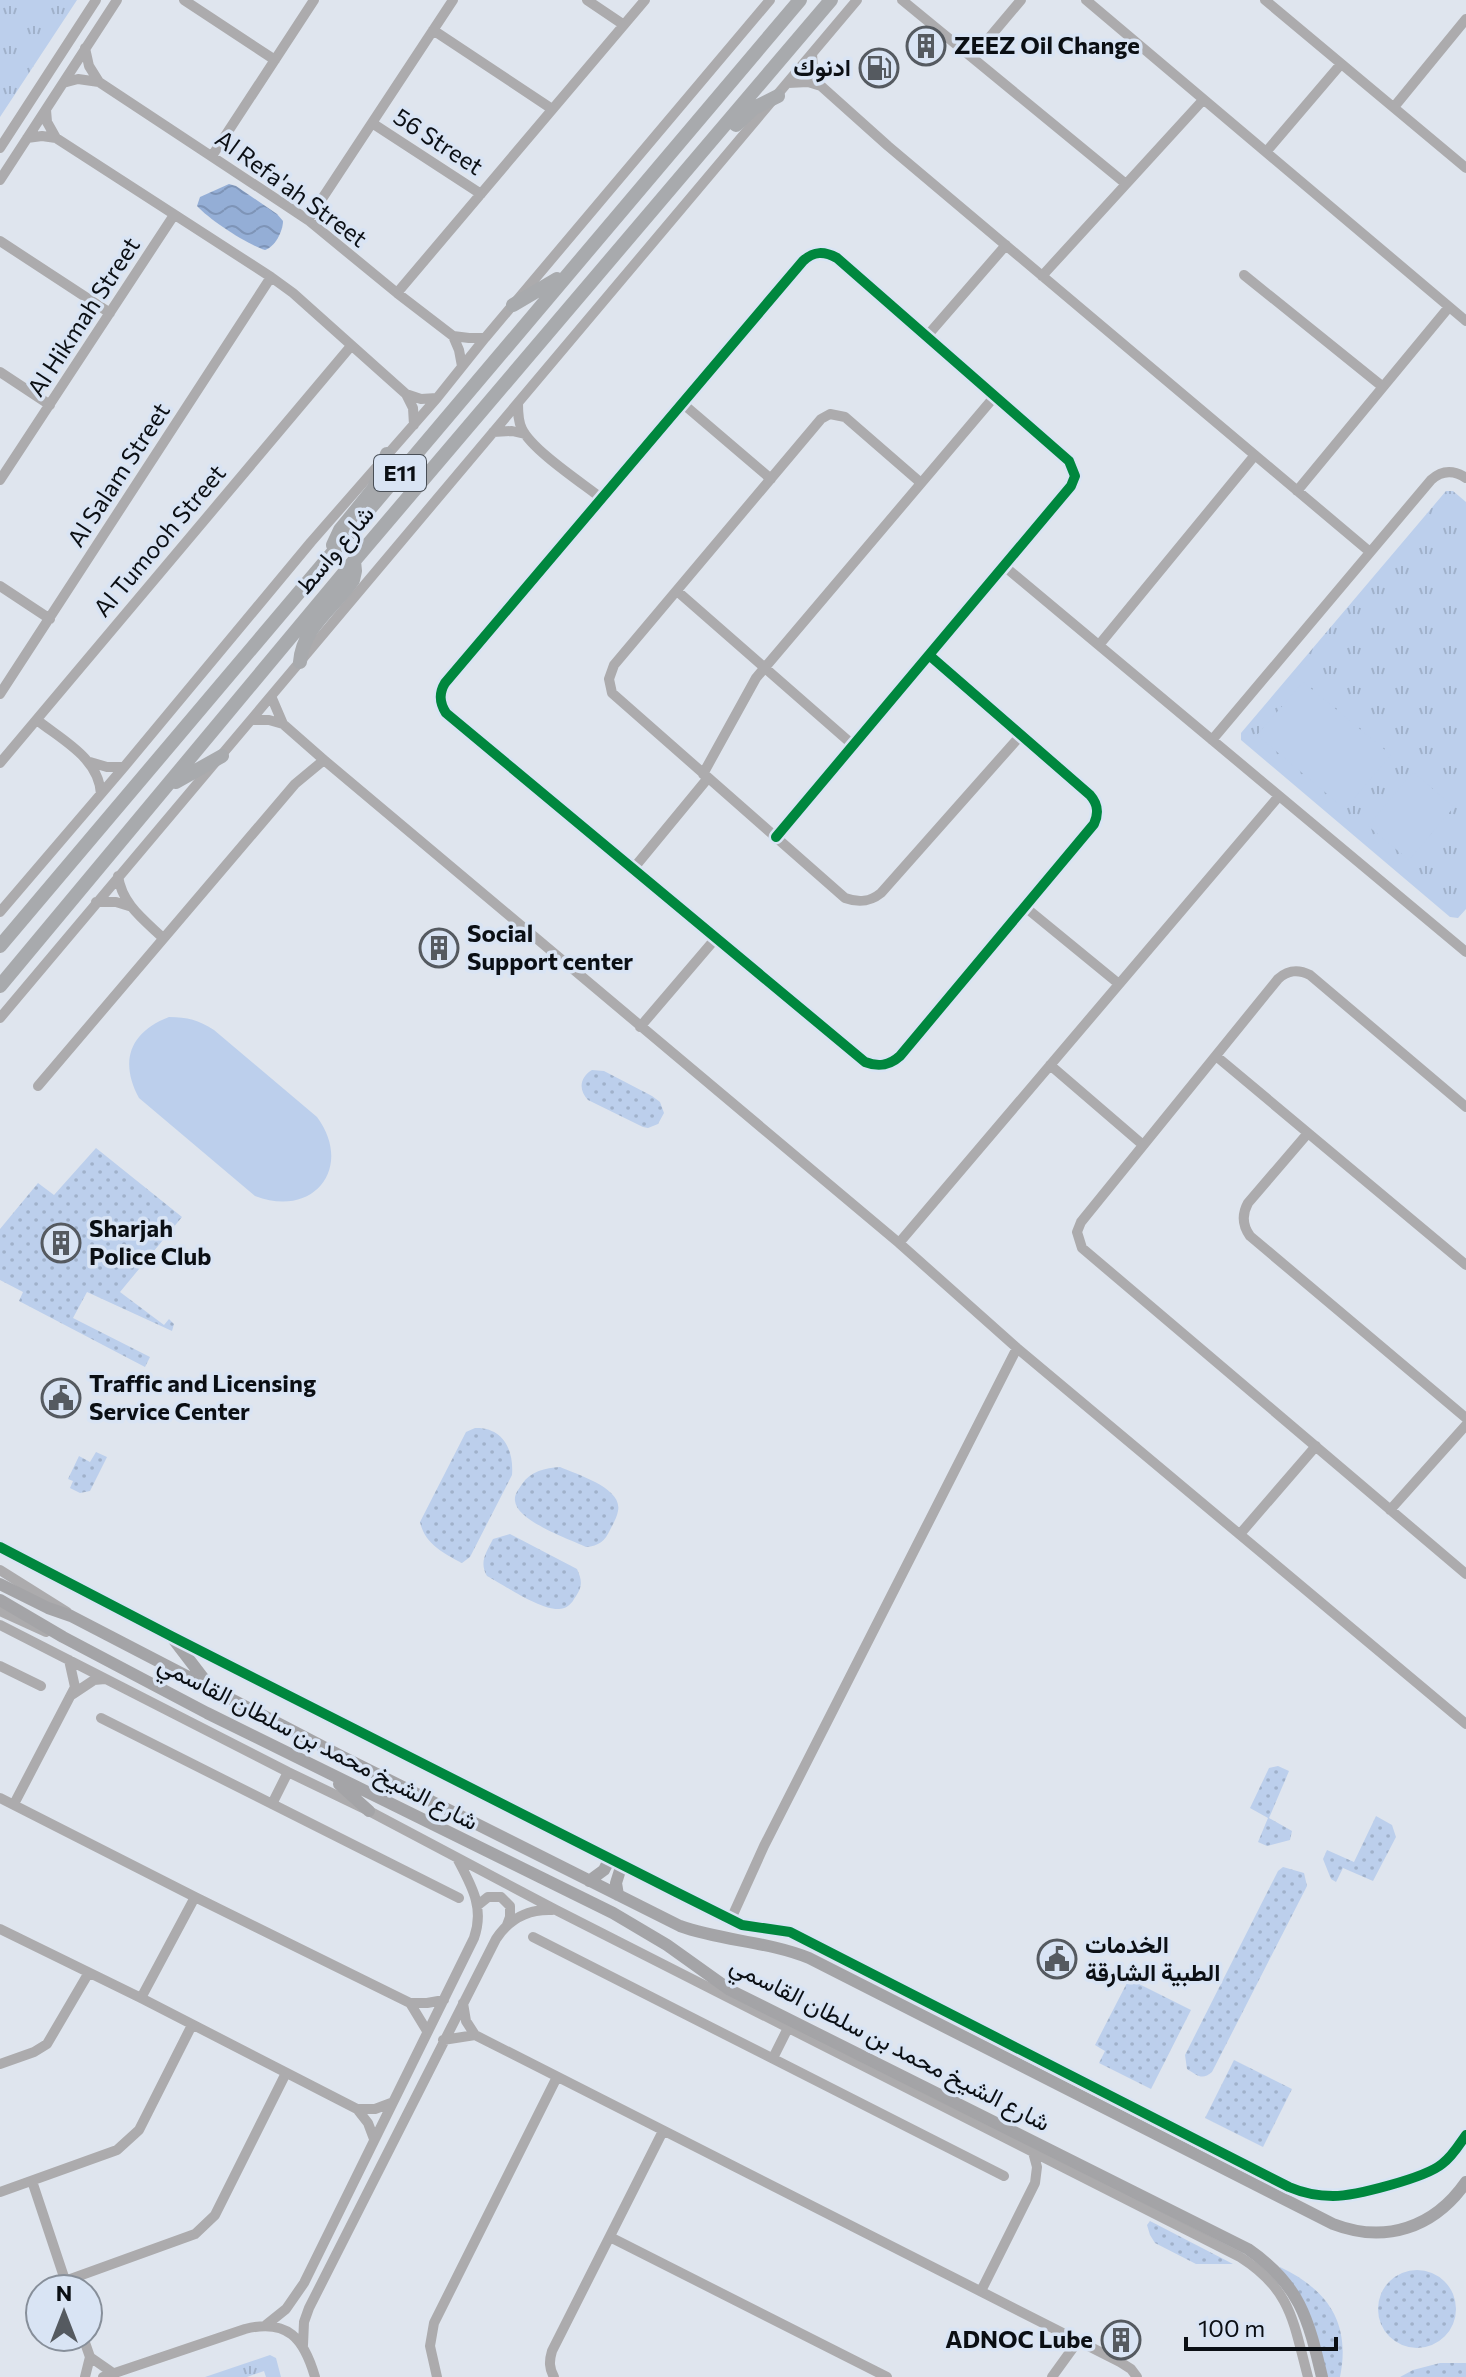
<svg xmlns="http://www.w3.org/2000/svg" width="1466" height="2377" viewBox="0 0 1466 2377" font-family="Commissioner,Vazirmatn,sans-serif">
<defs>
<pattern id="grass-dots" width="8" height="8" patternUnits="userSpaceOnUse" patternTransform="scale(2)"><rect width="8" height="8" fill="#bccfec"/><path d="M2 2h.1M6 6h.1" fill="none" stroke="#a0b1ca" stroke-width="1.8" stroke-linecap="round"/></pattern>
<pattern id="park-tufts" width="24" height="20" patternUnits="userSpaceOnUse" patternTransform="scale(2)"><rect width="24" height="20" fill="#bccfec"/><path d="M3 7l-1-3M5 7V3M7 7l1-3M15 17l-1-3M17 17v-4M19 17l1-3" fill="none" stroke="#a0b1ca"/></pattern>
<pattern id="water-waves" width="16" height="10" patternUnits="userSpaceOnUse" patternTransform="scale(2)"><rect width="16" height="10" fill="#94aed6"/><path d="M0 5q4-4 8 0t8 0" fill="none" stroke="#7e94b7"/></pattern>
</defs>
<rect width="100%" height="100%" fill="#dfe5ee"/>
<path fill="url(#grass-dots)" d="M592,1070L604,1071L652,1096L660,1102L664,1113L658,1124L648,1128L643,1127L588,1100C578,1090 580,1077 592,1070Z
M96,1148L182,1217L120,1292L164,1325L169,1319L174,1324L172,1331L87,1292L73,1318L150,1357L145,1367L19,1301L23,1292L0,1280V1229L38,1183L54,1195Z
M475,1428C503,1427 514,1450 512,1475L470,1557L462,1563C443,1553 425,1544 420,1522L466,1432Z
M96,1452L107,1457L90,1491L80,1493L70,1488L73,1481L68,1479L79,1456L90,1462Z
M560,1467C578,1475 623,1488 618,1511C617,1517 613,1524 610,1530C605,1541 599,1546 586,1547C569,1539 517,1521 515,1501C514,1494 519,1489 522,1484C531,1471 545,1468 560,1467Z
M510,1534L577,1569C583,1582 582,1588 574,1599C571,1605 565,1609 559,1609C540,1610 504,1585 487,1576C479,1562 486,1553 493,1539Z
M1278,1766L1289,1771L1269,1818L1292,1831L1290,1840L1267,1846L1258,1842L1268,1818L1250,1808L1269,1768Z
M1376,1816L1392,1825L1396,1837L1373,1881L1343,1868L1336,1882L1331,1879L1323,1859L1327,1850L1354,1862Z
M1283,1867L1304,1873L1307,1886L1212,2072C1202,2081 1197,2075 1187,2069L1185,2055L1278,1871Z
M1129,1979L1191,2010L1151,2089L1099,2063L1105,2051L1095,2045Z
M1234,2060L1292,2089L1263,2147L1205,2118Z
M1150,2221L1233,2264H1196L1155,2243L1150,2235L1147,2225Z
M1280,2267C1328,2290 1351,2323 1340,2377H1324L1320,2349L1278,2271Z
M1378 2309a39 39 0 1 1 78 0a39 39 0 1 1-78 0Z
M1440,2363H1466V2377H1400L1413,2370Z"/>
<path fill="url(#park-tufts)" d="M0,0H77L0,117Z
M1446,491H1453L1466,502V909L1458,918L1450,917L1241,740V733Z
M270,2355L276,2358L281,2377H266L264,2371L247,2377H205Z"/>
<path fill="#bccfec" d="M1303,682L1391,755L1345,809L1257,735Z
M1413,772L1454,807L1409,860L1368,826Z
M169,1017C188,1017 198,1020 214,1030L317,1117C354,1167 314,1219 255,1196L139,1098C119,1061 130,1032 169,1017Z"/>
<path fill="url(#water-waves)" d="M229,184L236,186L277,214L283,221C283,231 275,247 265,250C246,244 210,220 197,206L200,197Z"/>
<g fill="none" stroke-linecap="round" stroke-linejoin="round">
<path stroke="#acabad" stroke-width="10" d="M184,0L275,60
M587,0L624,25
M902,0L1126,184
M1086,0L1466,321
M1265,0L1466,168
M433,30L552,109
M85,48L89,66L99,82
M812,54L813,68L821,86L888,146L1370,552
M973,57L1021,0
M63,83L78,79L99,82L308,220L397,293L453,336L469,338H485
M788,83L808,82L821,86
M1394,107L1466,19
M46,110L47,122L56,138L271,277L293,293L406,394L421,399L437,398
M372,123L481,194
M27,138L42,136L56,138
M0,148L96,0
M1266,152L1341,64
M212,156L314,0
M0,180L117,0
M308,220L453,0
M0,241L110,313
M1244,275L1383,387
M1042,276L1203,100
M397,293L645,0
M453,336L459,350L462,366
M927,336L1006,245
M0,372L50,405
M406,394L413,408L414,425
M682,403L771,479
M518,404C518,413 518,421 522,429C532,450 582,483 601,498
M493,432L512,431L525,434
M0,480L174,215
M921,483L845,417L830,414L821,419L614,665L609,679L612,693L845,898C859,903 870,902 881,893L1021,735
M1297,491L1449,307
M1004,566L1466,952
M0,586L50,619
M677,591L853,745
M1099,645L1255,455
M0,694L271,277
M271,696L283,724L324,760L899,1243L1017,1348L1466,1724
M37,720C62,740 99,758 101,794
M251,720H269L283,724
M1212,740L1431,480C1442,470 1454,470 1466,478
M90,762L107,767H124
M0,763L351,346
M703,774L756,678L995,396
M776,837L1071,486L1075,476L1069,461L837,258C824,251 814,251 803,261L445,683C439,693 439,702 446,713L865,1062C878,1067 889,1066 900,1056L1094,824C1099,813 1098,804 1090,795L929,655
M633,869L708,778
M118,876C122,904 143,919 163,938
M96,902H116L129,906
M1025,907L1119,984
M0,912L124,767L311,542L437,398L485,338L770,0
M0,1018L857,0
M640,1027L716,938
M1216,1056L1466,1265
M1050,1065L1143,1145
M38,1086L295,784L324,760
M1466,1107L1310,975C1298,969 1288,970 1278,979L1081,1222L1077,1232L1082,1248L1466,1574
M1308,1133L1248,1203C1242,1214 1242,1225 1250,1236L1466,1418
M899,1243L1279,796
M1390,1510L1466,1425
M1240,1534L1316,1446
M0,1547L171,1636L676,1892L742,1925L790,1932L1289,2187C1303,2193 1317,2196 1333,2196C1355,2196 1425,2178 1442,2164C1452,2157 1459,2145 1466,2135
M0,1570L67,1612
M0,1611L46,1632
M0,1625L288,1772L369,1811L556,1910L1240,2257C1292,2290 1293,2322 1308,2377
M0,1666L41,1686
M73,1694L94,1680L105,1679
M101,1718L459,1898
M0,1798L195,1897L410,2003H427L444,2000
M14,1804L75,1687L69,1660
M272,1804L288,1772
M478,1905L488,1897H501L510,1906V1917L507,1925
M731,1919L764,1846L1017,1348
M0,1929L141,1998L357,2109L368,2123L374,2139
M533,1937L1004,2176
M141,1998L195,1897
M410,2003L427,2031
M463,2003L466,2021L475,2035L1120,2362L1131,2369L1137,2377
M443,2040L475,2035
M773,2058L788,2028
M0,2064L34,2052L47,2044L88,1974
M357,2109H375L391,2103
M32,2181L68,2289
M0,2192L117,2150L139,2130L192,2025
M610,2237L887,2377
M65,2281L195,2234L215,2215L286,2073
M981,2291L1035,2183L1037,2167L1033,2152
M266,2325L286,2309L304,2283L474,1938C485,1907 471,1885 457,1858
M83,2337L90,2357L85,2377
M303,2345L304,2322L309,2308L496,1939C509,1919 528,1909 552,1910
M90,2357L113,2373
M103,2377L245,2329C288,2318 304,2339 315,2377
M437,2377L430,2346L434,2323L557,2077
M554,2377C549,2368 549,2361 552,2351L663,2131
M1052,2377L1078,2341"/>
<path stroke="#a4a4a7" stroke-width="12" d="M0,1584L48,1608L71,1616L343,1757L680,1926C722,1941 767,1941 809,1958L1333,2224C1385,2244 1434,2228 1466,2182
M0,1600L63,1637L207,1713L613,1913L667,1945L730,1990L1248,2249C1300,2285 1308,2318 1322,2377
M171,1636L207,1683
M339,1784L369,1811
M589,1881L604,1870L610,1858
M618,1895L616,1883L622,1864"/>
<path stroke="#a8aaad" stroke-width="14" d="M736,125L754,108L778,96
M513,305L557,279
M333,545L340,530L374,488L387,454
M300,662C303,626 334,608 353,580L355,571L354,561
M176,782L222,756
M0,946L800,0
M0,986L354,561L831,0"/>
<defs>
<path id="cycleway" d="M776,837L1071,486L1075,476L1069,461L837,258C824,251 814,251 803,261L445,683C439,693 439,702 446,713L865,1062C878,1067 889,1066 900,1056L1094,824C1099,813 1098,804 1090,795L929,655
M0,1547L171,1636L676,1892L742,1925L790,1932L1289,2187C1303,2193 1317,2196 1333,2196C1355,2196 1425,2178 1442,2164C1452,2157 1459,2145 1466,2135"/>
</defs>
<use href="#cycleway" stroke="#d9e4f4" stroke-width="15"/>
<use href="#cycleway" stroke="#00873e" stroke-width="10"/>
</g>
<defs>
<symbol id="building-ring" viewBox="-11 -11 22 22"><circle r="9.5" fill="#d9e4f4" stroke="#555a60" stroke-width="1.5"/><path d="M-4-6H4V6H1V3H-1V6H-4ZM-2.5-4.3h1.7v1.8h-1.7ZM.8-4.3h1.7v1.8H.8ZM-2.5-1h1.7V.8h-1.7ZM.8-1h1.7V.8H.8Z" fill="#555a60"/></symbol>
<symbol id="fuel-ring" viewBox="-11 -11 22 22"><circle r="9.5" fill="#d9e4f4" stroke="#555a60" stroke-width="1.5"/><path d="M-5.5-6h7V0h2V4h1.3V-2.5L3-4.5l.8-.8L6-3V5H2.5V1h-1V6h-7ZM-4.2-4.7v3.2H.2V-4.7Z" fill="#555a60"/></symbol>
<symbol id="civic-ring" viewBox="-11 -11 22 22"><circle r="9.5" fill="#d9e4f4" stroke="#555a60" stroke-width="1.5"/><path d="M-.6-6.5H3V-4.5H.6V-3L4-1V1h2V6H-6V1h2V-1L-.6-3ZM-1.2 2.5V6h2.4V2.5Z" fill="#555a60"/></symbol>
</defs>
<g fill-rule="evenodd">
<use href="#building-ring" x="904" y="24" width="44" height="44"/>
<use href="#fuel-ring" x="857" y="46" width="44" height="44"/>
<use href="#building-ring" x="417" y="926" width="44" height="44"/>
<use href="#building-ring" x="39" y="1221" width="44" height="44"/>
<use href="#civic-ring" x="39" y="1376" width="44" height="44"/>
<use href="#civic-ring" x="1035" y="1937" width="44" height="44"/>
<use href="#building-ring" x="1099" y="2318" width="44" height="44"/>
</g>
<g text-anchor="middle" stroke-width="7" stroke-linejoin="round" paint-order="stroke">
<rect fill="#d9e4f4" stroke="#494f57" stroke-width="2" x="374" y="455" width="52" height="36" rx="6"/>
<g font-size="22" font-weight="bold" fill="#0b0f14">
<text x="400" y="481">E11</text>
</g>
<g font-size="24" font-weight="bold" fill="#0b0f14" stroke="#d9e4f4" text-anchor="start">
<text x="954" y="54">ZEEZ Oil Change</text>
<text x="851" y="76" text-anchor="end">ادنوك</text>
<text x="467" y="942">Social<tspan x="467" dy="28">Support center</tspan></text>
<text x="89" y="1237">Sharjah<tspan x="89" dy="28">Police Club</tspan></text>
<text x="89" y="1392">Traffic and Licensing<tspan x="89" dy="28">Service Center</tspan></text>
<text x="1085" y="1953">الخدمات<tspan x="1085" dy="28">الطبية الشارقة</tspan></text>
<text x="1093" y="2348" text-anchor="end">ADNOC Lube</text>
</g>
<g font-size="24" fill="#0b0f14" stroke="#d9e4f4">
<text transform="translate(438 142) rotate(33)" y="8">56 Street</text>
<text transform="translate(291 189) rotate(36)" y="8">Al Refa'ah Street</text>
<text transform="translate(84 317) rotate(-57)" y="8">Al Hikmah Street</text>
<text transform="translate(119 475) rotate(-57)" y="8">Al Salam Street</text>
<text transform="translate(160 541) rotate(-50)" y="8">Al Tumooh Street</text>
<text transform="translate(335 550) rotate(-50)" y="8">شارع واسط</text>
<text transform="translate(318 1743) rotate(27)" y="8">شارع الشيخ محمد بن سلطان القاسمي</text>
<text transform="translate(890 2044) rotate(27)" y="8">شارع الشيخ محمد بن سلطان القاسمي</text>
</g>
</g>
<g transform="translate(64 2313)"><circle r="38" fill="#d9e4f4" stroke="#878f9a" stroke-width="2"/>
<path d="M0-6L14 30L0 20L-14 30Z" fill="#555a60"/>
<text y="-12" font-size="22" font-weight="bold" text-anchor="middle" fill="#0b0f14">N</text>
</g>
<path d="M1186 2337v12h150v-12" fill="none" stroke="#0b0f14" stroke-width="4"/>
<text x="1198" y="2337" font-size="24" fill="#0b0f14" stroke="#d9e4f4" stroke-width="6" paint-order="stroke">100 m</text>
</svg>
